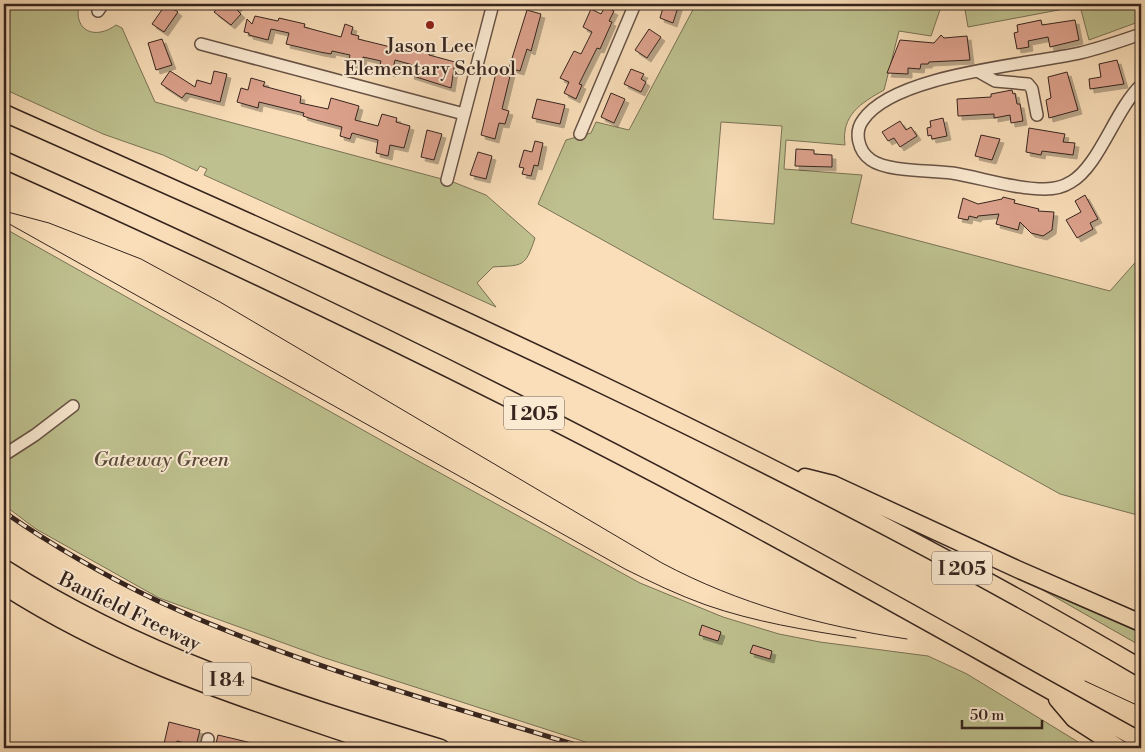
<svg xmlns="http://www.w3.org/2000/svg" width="1145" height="752" viewBox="0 0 1145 752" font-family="'Libre Bodoni',serif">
<defs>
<filter id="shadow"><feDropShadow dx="4" dy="4" stdDeviation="0" flood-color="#0004"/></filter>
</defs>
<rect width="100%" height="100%" fill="#f9deb9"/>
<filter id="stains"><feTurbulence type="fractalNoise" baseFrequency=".004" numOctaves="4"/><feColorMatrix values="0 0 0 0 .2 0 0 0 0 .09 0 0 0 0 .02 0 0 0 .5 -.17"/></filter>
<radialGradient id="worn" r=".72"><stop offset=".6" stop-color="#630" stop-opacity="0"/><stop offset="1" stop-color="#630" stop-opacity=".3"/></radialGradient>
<path fill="#bec18f" stroke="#7a7256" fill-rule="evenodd" d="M4,4H79C73,32 96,40 116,25L122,28L155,102L453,182L486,195L535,238C525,268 523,265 493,267L477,283L496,307L204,175L207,169L200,166L197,171L163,155L103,134L4,89Z
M696,4H942L931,36L899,31L884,90C861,103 841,115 845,145L786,140L784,169L862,175L851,223L1110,291L1141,256V516L1060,494L538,204L566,140L591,133L596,122L629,130ZM721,122L782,126L774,224L713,219Z
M964,4H1141V21L1089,40L1080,6L968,27Z
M4,228L402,452L640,583L723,617L779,634L820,642L928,656L967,674L1088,748H604L322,657L159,598L36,529L4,505Z
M1041,589L1141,633V646Z"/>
<path fill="#dda28d" stroke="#36241e" filter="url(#shadow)" d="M166,4L178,12L164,32L152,24Z
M221,4H240L236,9L241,14L231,25L214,12Z
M664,4H679L673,23L660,18Z
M605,7L614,11L609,21L612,22L600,49L597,48L579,84L582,85L576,99L564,93L569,82L560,78L574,51L581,54L592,32L583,27L591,9L601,14Z
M527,10L541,14L531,51L527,49L520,71L509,68Z
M255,16L278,21L279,18L305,24L304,27L341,37L345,24L353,27L351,34L359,36L358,39L403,50V49L410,50L412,44L421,46V42L431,45L429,55L455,62L451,88L410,75L413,65L395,60L392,73L379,69L381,61L363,57L361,66L348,63L350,55L332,51L331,54L320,52L286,44L289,33L271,29L268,40L249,35V33L244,32L247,19L252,24Z
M1041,20L1042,25L1075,20L1079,40L1050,47L1048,37L1028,41L1029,47L1017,49L1014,33L1018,32L1017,25Z
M649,29L661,37L647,58L635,50Z
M941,35L944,38L967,36L970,60L929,62L928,64H921L920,69L908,68V74L887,73L900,40L934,43Z
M162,39L172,65L156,70L148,43Z
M1117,60L1124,84L1090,89L1089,79L1101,77L1099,64Z
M497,69L511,72L502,109L509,111L505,124L499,123L495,139L481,135Z
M631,69L644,74L641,79L646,82L641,92L624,84Z
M170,71L195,87L197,80L211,84L214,71L227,74L220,102L186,93L182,98L161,84Z
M1067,72L1078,110L1049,118L1046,100L1051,98L1048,77Z
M251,78L265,82L263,86L301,96L300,103L328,109L331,98L359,106L355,120L378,126L382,114L397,118L396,122L410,126L404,148L390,145L388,156L376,153L378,140L352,133L350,139L340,136L342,127L312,119L303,116L304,113L259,102L258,108L237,102L241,88L248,90Z
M1012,90L1013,94L1015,93L1017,104H1020L1023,121L1011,123L1010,115L994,118V114L958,116L957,99L991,97V94Z
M611,93L625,99L614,123L601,117Z
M537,99L565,105L560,124L532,118Z
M943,118L947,136L932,139L931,135L928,136L927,128L931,127L930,121Z
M900,121L906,130L911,127L917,136L900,147L894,138L888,141L882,132Z
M1029,128L1065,134L1063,142L1075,143L1073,155L1042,151L1041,155L1026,152Z
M427,130L442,134L434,160L421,157Z
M981,135L1000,139L992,160L975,156Z
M535,141L543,143L538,166L534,165L531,176L522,174L524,168L519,167L524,150L532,152Z
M796,149L814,150V154L832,155V167L795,166Z
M478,152L492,156L486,179L470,175Z
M1085,195L1098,219L1090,223L1093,229L1077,238L1066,220L1081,212L1075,201Z
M1003,197L1015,200L1014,203L1039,209L1038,211L1054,212L1052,230L1043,236L1031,233L1020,222L1018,230L996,224L999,214L978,216L977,218L969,216L968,220L958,218L963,198L978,204L1002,199Z
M702,625L721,632L718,641L699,635Z
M753,645L772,651L770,659L750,653Z
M169,722L200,730L196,746L177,741L175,748H163Z
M218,735L260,745V748H215Z"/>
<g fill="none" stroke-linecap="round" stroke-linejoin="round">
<defs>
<path id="minor" d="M98,11L103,4
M1141,34C1121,41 1101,48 1080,53C1027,65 894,74 863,120C854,132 858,151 871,160C888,172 930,170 952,173C982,178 1015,189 1045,189C1054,189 1063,187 1071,182C1099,166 1115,110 1141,85
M201,44L464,114
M979,72L995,81L1028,84L1032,89L1037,115
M580,134L635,4
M447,180L493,4
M4,455L35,435L73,406
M206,748L208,739"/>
<path id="highway" d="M4,113C389,284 777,454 1141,668
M4,160C248,269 490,385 725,511C865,586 1003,665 1141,741
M805,477L833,484L1017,569L1141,623
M4,568C143,657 285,700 441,748
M4,586C127,665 252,701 388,748
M1057,699L1074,719L1119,748"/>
</defs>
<use href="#minor" stroke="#675245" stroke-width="14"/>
<use href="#highway" stroke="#36241e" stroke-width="19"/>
<use href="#minor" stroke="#fbead2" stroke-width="11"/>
<use href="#highway" stroke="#f9deb9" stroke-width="16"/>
<path stroke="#36241e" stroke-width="1" d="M4,211L49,223L141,259L220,302L662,563C739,604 821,626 907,639
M4,221L625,569C651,582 678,595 706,605C755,622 805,630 856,638
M1085,681L1141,707"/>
<defs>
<path id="rail" d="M4,512C52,545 105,576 158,601C293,664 444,704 586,748"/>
</defs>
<use href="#rail" stroke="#36241e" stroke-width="5"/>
<use href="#rail" stroke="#fbead2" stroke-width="3" stroke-dasharray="9" stroke-linecap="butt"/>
</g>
<circle fill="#8f2418" stroke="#fbead2" stroke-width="2" cx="430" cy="25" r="5"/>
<g text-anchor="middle" stroke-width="4" stroke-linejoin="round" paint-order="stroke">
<g fill="#fbead2" stroke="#715f54" stroke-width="1">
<rect x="504" y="396.5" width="60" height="33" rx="4"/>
<rect x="932" y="551.5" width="60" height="33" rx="4"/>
<rect x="203" y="662.5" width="48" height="33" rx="4"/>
</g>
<g font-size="19" font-weight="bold" fill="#36241e">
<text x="534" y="420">I 205</text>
<text x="962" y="575">I 205</text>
<text x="227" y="686">I 84</text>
</g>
<g font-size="20" fill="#36241e" stroke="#fbead2">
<text x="430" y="52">Jason Lee<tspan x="430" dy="23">Elementary School</tspan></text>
</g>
<g font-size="20" font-style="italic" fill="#584b3a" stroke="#fbead2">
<text x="161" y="466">Gateway Green</text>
</g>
<g font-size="20" fill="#36241e" stroke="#fbead2">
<text transform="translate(130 611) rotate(26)" y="7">Banfield Freeway</text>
</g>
</g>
<rect width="1145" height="752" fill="none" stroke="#f9deb9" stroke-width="20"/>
<rect x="5" y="5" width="1135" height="742" fill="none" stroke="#36241e" stroke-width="2.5"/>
<rect x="10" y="10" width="1125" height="732" fill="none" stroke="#36241e"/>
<path d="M962 720v8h80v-8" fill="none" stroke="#36241e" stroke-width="2.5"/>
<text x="970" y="720" font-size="15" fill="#36241e" stroke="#fbead2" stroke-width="4" paint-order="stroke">50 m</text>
<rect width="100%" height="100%" filter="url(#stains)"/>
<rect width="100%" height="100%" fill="url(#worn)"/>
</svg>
